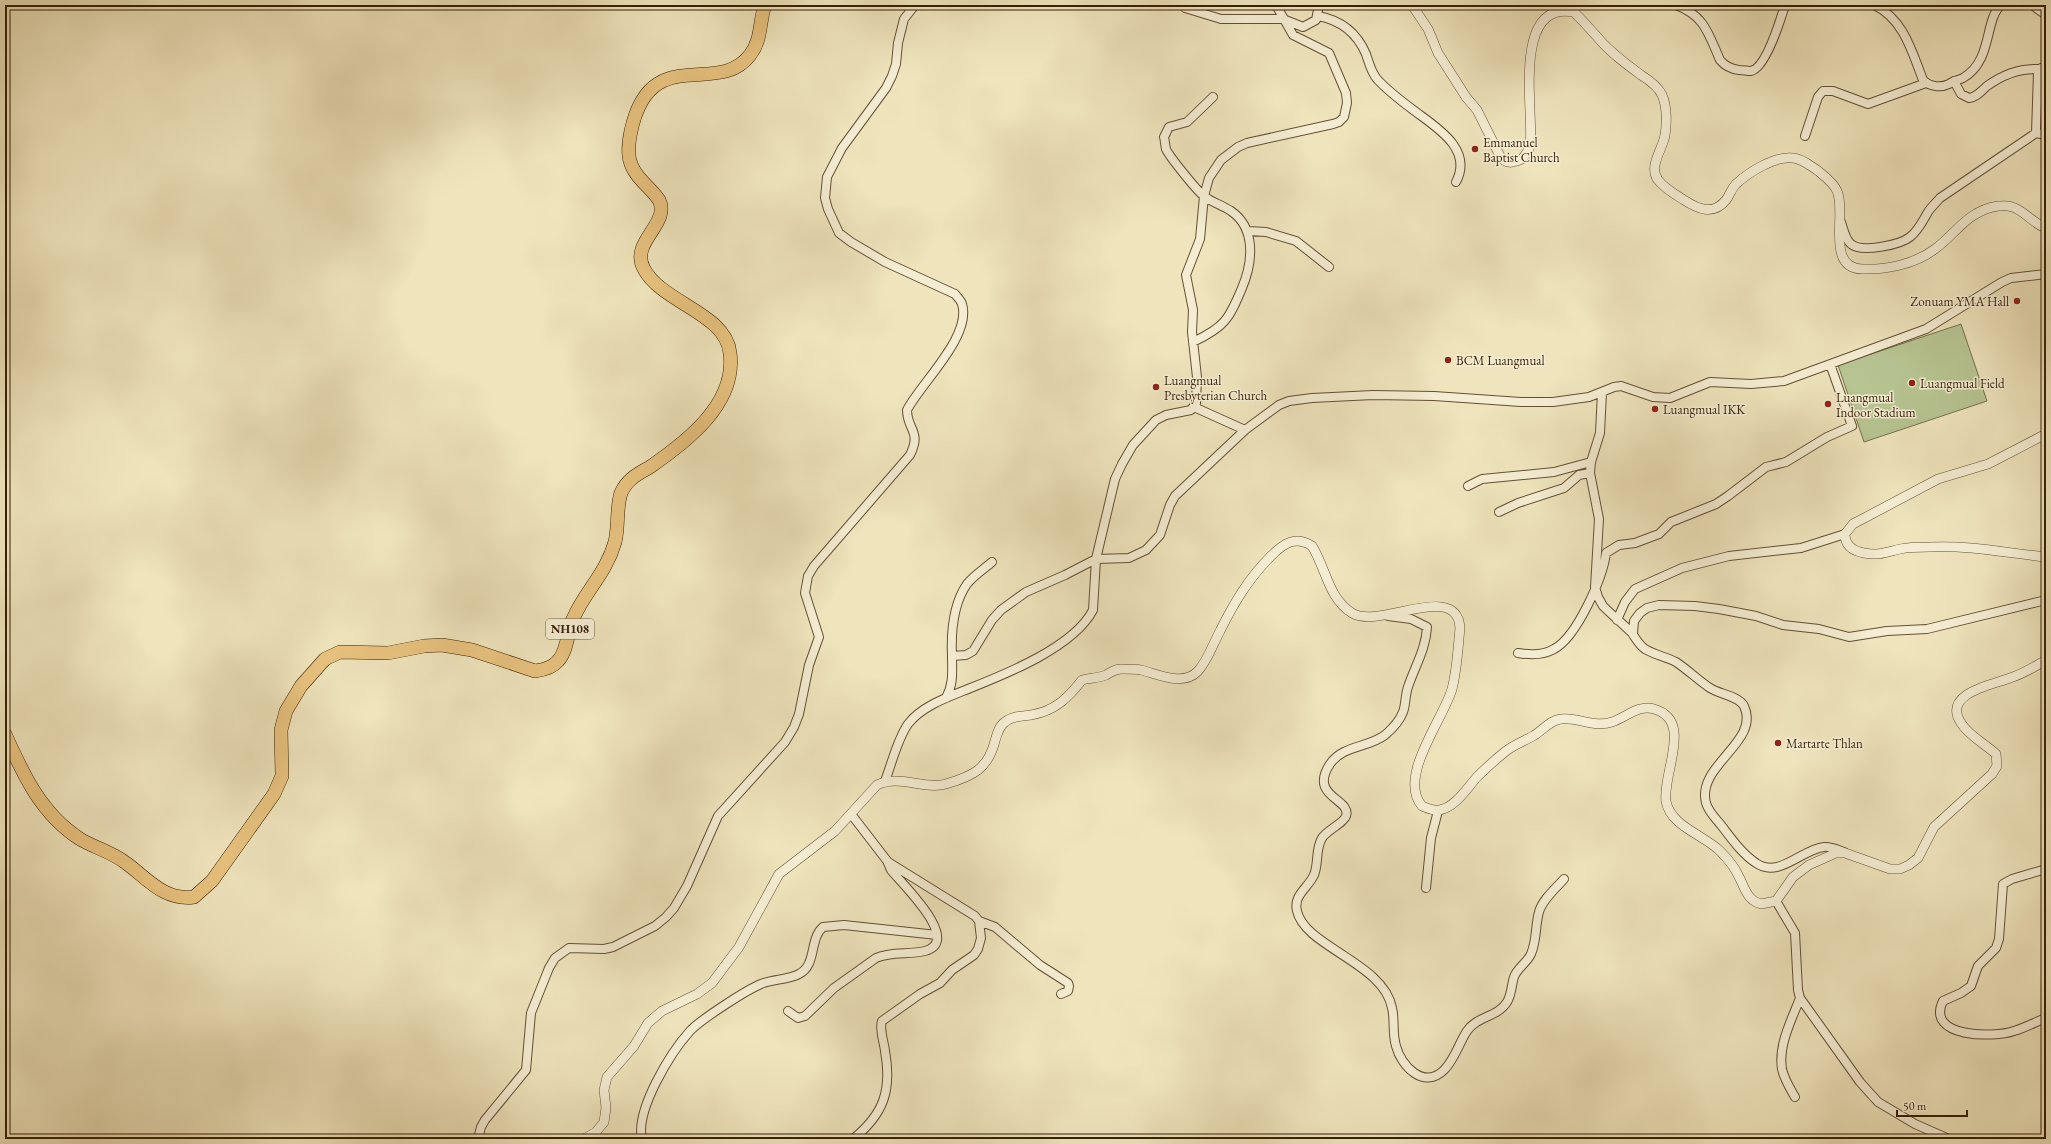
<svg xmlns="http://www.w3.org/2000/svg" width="2051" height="1144" viewBox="0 0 2051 1144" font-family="'EB Garamond',serif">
<rect width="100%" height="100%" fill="#efe4bc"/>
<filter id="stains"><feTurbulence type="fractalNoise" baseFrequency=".005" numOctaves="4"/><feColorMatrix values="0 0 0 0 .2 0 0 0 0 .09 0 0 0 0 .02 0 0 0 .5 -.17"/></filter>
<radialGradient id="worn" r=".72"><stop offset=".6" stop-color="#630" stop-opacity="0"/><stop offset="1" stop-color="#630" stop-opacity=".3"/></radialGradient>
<path fill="#b7c592" stroke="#76724c" d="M1961,324L1987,401L1864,442L1838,365Z"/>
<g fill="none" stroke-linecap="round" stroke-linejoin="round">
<defs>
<path id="minor" d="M1676,5C1705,16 1708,33 1720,60C1725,66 1731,69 1739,70C1742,70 1748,71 1751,71C1766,68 1781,18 1785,5
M1874,5C1904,19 1912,52 1923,80C1930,87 1941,88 1949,84C1953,81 1959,80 1963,78C1993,61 1984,20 2001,5
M2032,5L2046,15
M1185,8L1221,19H1283L1303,27L1316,20L1319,5
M1318,16C1340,20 1357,33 1366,54C1369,63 1371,72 1377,79C1387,90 1400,100 1412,109C1434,126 1474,148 1456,182
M1954,81L1961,94L1969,98C1977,97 1981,91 1987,86C2002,75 2021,68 2040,69
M2036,133L2038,72L2041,68H2046
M1805,136L1818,97L1823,91H1833L1868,104L1926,83
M1841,222C1843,228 1845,239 1851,244C1861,253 1900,245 1910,237C1919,230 1922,222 1928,212C1931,207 1936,203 1940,198L2036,133L2046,135
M1249,231L1266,232L1296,241L1329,267
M1193,342C1225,327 1229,319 1242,288C1253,262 1256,228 1231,211C1222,205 1211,202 1204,196C1197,191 1169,156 1166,149C1165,145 1165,140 1164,137L1169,127L1187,122L1213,97
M1602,392L1600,433L1591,462L1590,473L1599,519L1595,587L1598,597L1603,606C1612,615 1623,624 1632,633C1636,639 1639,645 1645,649C1655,655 1666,657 1676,662C1688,670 1698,680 1710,688C1719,694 1739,696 1744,706C1761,742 1696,765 1706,803C1708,811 1716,819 1721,825C1731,838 1742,854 1756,863C1779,879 1802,849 1824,847C1831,846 1838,850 1844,852
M1194,407L1245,430L1279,405L1289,401L1312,398L1373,395L1434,396L1521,402H1553L1589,397L1614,387L1621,386L1653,397L1670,398L1710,382L1751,384L1784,381L1926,329L2002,282L2011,278L2046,274
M1468,486L1482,479L1554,472L1591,462
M1499,512L1518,503L1564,488L1579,475L1590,473
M1388,616L1411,619L1427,627C1426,649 1415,666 1408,687C1405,695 1406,704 1403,712C1400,720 1392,729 1385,735C1368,748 1343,745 1330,764C1308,797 1352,799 1346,816C1344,823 1327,830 1322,838C1315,850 1319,863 1314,875C1308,888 1293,895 1297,911C1305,947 1384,963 1392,1008C1395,1020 1392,1033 1396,1046C1401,1066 1424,1090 1444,1070C1455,1059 1459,1043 1467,1031C1477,1016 1498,1017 1507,1002C1512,994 1511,986 1514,977C1517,968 1527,963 1531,954C1537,940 1535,926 1539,912C1542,900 1556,888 1564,879
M1617,620L1625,602L1635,589L1682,568L1729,556L1801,548L1845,534
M1633,634L1634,621L1640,613L1647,608L1659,605L1695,606L1719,609L1756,616L1783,625L1819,629L1849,637L1887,631L1927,629L2046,600
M1518,653C1530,655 1544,655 1554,649C1577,637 1603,577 1606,553L1619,545L1635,543L1659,534L1671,522L1716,504L1728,496L1766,467L1786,462L1827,437L1852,426L1830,364
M952,656L966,655L973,651L992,620L1001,610L1026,592L1065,575L1096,559L1129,558L1146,550L1160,535L1170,505L1175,496L1245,430
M946,698C954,683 952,671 952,656C951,633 953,604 967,584C973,576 984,569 992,562
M885,781C892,763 897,740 908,724C922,706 948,697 968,689C1006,674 1074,647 1093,610L1096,559L1115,479L1122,464L1133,445L1156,420L1166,415L1191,410L1196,403L1197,377L1192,332L1193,310L1186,275L1200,239L1204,196L1209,178L1221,160L1238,147L1247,143L1333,124L1339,122L1344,117L1347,103L1346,93L1329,53L1293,35L1276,5
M851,814L888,862L975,916L979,921L981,938L978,949L974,955L952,970L940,983L920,994L882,1021C879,1029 884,1042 885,1051C892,1090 884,1114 853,1139
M2046,869L2012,879L2003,884L1999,939L1996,948L1978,966L1971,986L1961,993L1943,1001C1925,1038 1994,1038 2014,1031C2025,1028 2035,1022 2046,1018
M1426,888L1431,838L1438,811
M1776,901L1795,933L1798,990L1800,998L1860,1082L1878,1102L1915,1124L1949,1139
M979,921L995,927L1040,965L1068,983L1069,986L1068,991L1061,994
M788,1011L798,1018L805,1016L834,988L876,958C891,951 909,955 925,951C963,941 901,883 891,870L888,863
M1795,1097C1790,1088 1784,1079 1782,1069C1778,1045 1792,1019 1800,998
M478,1139L481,1127L485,1120L526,1070L531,1013L549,968L555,958L569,948L604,949L613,947L655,926L666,917L674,908L687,886L718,816L785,742L794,727L799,714L809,665L819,637L805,593L808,576L814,566L910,455C922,431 907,430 907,410C921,383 972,336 962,304C961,300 957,297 955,294L885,262L851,242L839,233L828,209L825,198L827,177L842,148L886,88L892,76L896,64L898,43L904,19L915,5
M642,1139C635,1110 671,1052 690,1031C700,1020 748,989 761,984C773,979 788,980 799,974C817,965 809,939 823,927L844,925L937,935"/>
<path id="tertiary" d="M1412,5L1428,29L1438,53L1466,97L1477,110L1500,156C1506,165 1513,163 1522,159C1525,155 1529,151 1530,146C1535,116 1510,0 1574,12C1583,21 1591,30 1599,39C1611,53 1626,64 1641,75C1649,80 1658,86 1662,95C1667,106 1667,123 1665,135C1663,149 1648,166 1658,180C1664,188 1676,195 1684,200C1698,209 1713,216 1726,200C1730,195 1731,189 1736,184C1749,172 1776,155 1794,158C1804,160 1809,165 1817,170C1823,175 1834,183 1837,191C1847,213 1825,268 1862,269C1887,270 1915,264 1935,249C1958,232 1967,211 1998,206C2002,206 2008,205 2012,207C2024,210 2032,223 2046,228
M2046,434L1988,464L1938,479L1853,524L1845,534C1845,546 1853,551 1864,553C1878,556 1887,552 1900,549C1909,547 1920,547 1930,547C1969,545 2007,553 2046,557
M584,1139L596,1132L604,1122L606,1108L604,1090L607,1077L634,1046L648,1023L662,1011L697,994L712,983L739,947L779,874L835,831L877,785C900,774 923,790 946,784C973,776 988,769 995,741C997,734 999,726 1005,722C1012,716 1023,716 1031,715C1055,711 1068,698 1082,680C1090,678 1099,678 1106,675C1112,672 1115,668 1123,669C1128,669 1135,669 1141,670C1158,674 1183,687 1198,671C1208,660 1213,644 1220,631C1234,603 1248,579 1271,556C1283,544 1295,535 1312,546C1326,568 1328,598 1352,613C1379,630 1457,580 1460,628C1458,647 1457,670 1452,689C1444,718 1397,777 1422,806C1427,808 1433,811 1439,810C1455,808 1467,788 1477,777C1486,768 1496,759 1506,751C1514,745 1524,741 1533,736C1542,731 1550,720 1561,719C1578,717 1595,728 1612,722C1625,718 1639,704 1654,709C1694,720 1662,774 1666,801C1670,826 1704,835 1720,851C1727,858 1734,866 1738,875C1745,887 1746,900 1761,904L1776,901L1793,877L1809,865L1836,853H1845L1890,869H1900L1909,865L1918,858L1934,827L1992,774L1997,766L1996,754C1985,744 1968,735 1961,723C1942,693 1992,685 2010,678C2023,674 2034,667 2046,660"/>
<path id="trunk" d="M5,734C23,774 41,814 80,839C95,848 112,852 126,863C148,879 164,901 194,897L212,881L274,794L282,776L281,730L286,711L301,686L325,659L340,652L388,653L424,646L442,645L472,650L535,671C543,670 552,668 558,661C568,650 567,632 573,619C585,591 606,574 615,542C619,526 616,508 621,493C627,479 638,474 650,467C686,442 737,404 730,353C726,313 662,303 644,269C629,242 671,224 659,200C655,194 649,188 644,183C628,167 626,154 631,131C650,41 718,98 750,55C762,40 759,22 765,5"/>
</defs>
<use href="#minor" stroke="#645034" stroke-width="10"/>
<use href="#tertiary" stroke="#645034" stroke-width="10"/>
<use href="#trunk" stroke="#361f06" stroke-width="14"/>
<use href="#minor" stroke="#f5edd3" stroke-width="8"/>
<use href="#tertiary" stroke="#f5edd3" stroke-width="9"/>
<use href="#trunk" stroke="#e8c27e" stroke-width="13"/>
</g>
<g fill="#8f2418" stroke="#f5edd3" stroke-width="1.5">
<circle cx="1475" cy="149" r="4"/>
<circle cx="2017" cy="301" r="4"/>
<circle cx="1448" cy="360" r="4"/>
<circle cx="1912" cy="383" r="4"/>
<circle cx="1156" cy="387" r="4"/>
<circle cx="1828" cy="404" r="4"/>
<circle cx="1655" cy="409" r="4"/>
<circle cx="1778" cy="743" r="4"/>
</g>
<g text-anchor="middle" stroke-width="3" stroke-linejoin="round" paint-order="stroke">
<rect fill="#f5edd3" stroke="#6f5d44" stroke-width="1" x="546" y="619" width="48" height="20" rx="3"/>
<g font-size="12" font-weight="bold" fill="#361f06">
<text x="570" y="633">NH108</text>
</g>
<g font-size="13" fill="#361f06" stroke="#f5edd3" text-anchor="start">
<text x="1483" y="147">Emmanuel<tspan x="1483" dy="15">Baptist Church</tspan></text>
<text x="2009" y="306" text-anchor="end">Zonuam YMA Hall</text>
<text x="1456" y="365">BCM Luangmual</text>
<text x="1164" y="385">Luangmual<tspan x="1164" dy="15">Presbyterian Church</tspan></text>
<text x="1920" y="388">Luangmual Field</text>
<text x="1836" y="402">Luangmual<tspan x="1836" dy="15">Indoor Stadium</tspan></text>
<text x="1663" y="414">Luangmual IKK</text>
<text x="1786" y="748">Martarte Thlan</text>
</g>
</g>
<rect width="2051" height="1144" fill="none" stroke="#efe4bc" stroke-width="20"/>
<rect x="6" y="6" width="2039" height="1132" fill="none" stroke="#361f06" stroke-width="2"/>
<rect x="10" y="10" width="2031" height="1124" fill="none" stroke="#361f06"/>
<path d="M1897 1110v6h70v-6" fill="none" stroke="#361f06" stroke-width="2"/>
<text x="1903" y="1110" font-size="12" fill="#361f06" stroke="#f5edd3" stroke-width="3" paint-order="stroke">50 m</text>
<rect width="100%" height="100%" filter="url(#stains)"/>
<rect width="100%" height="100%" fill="url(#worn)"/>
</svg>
